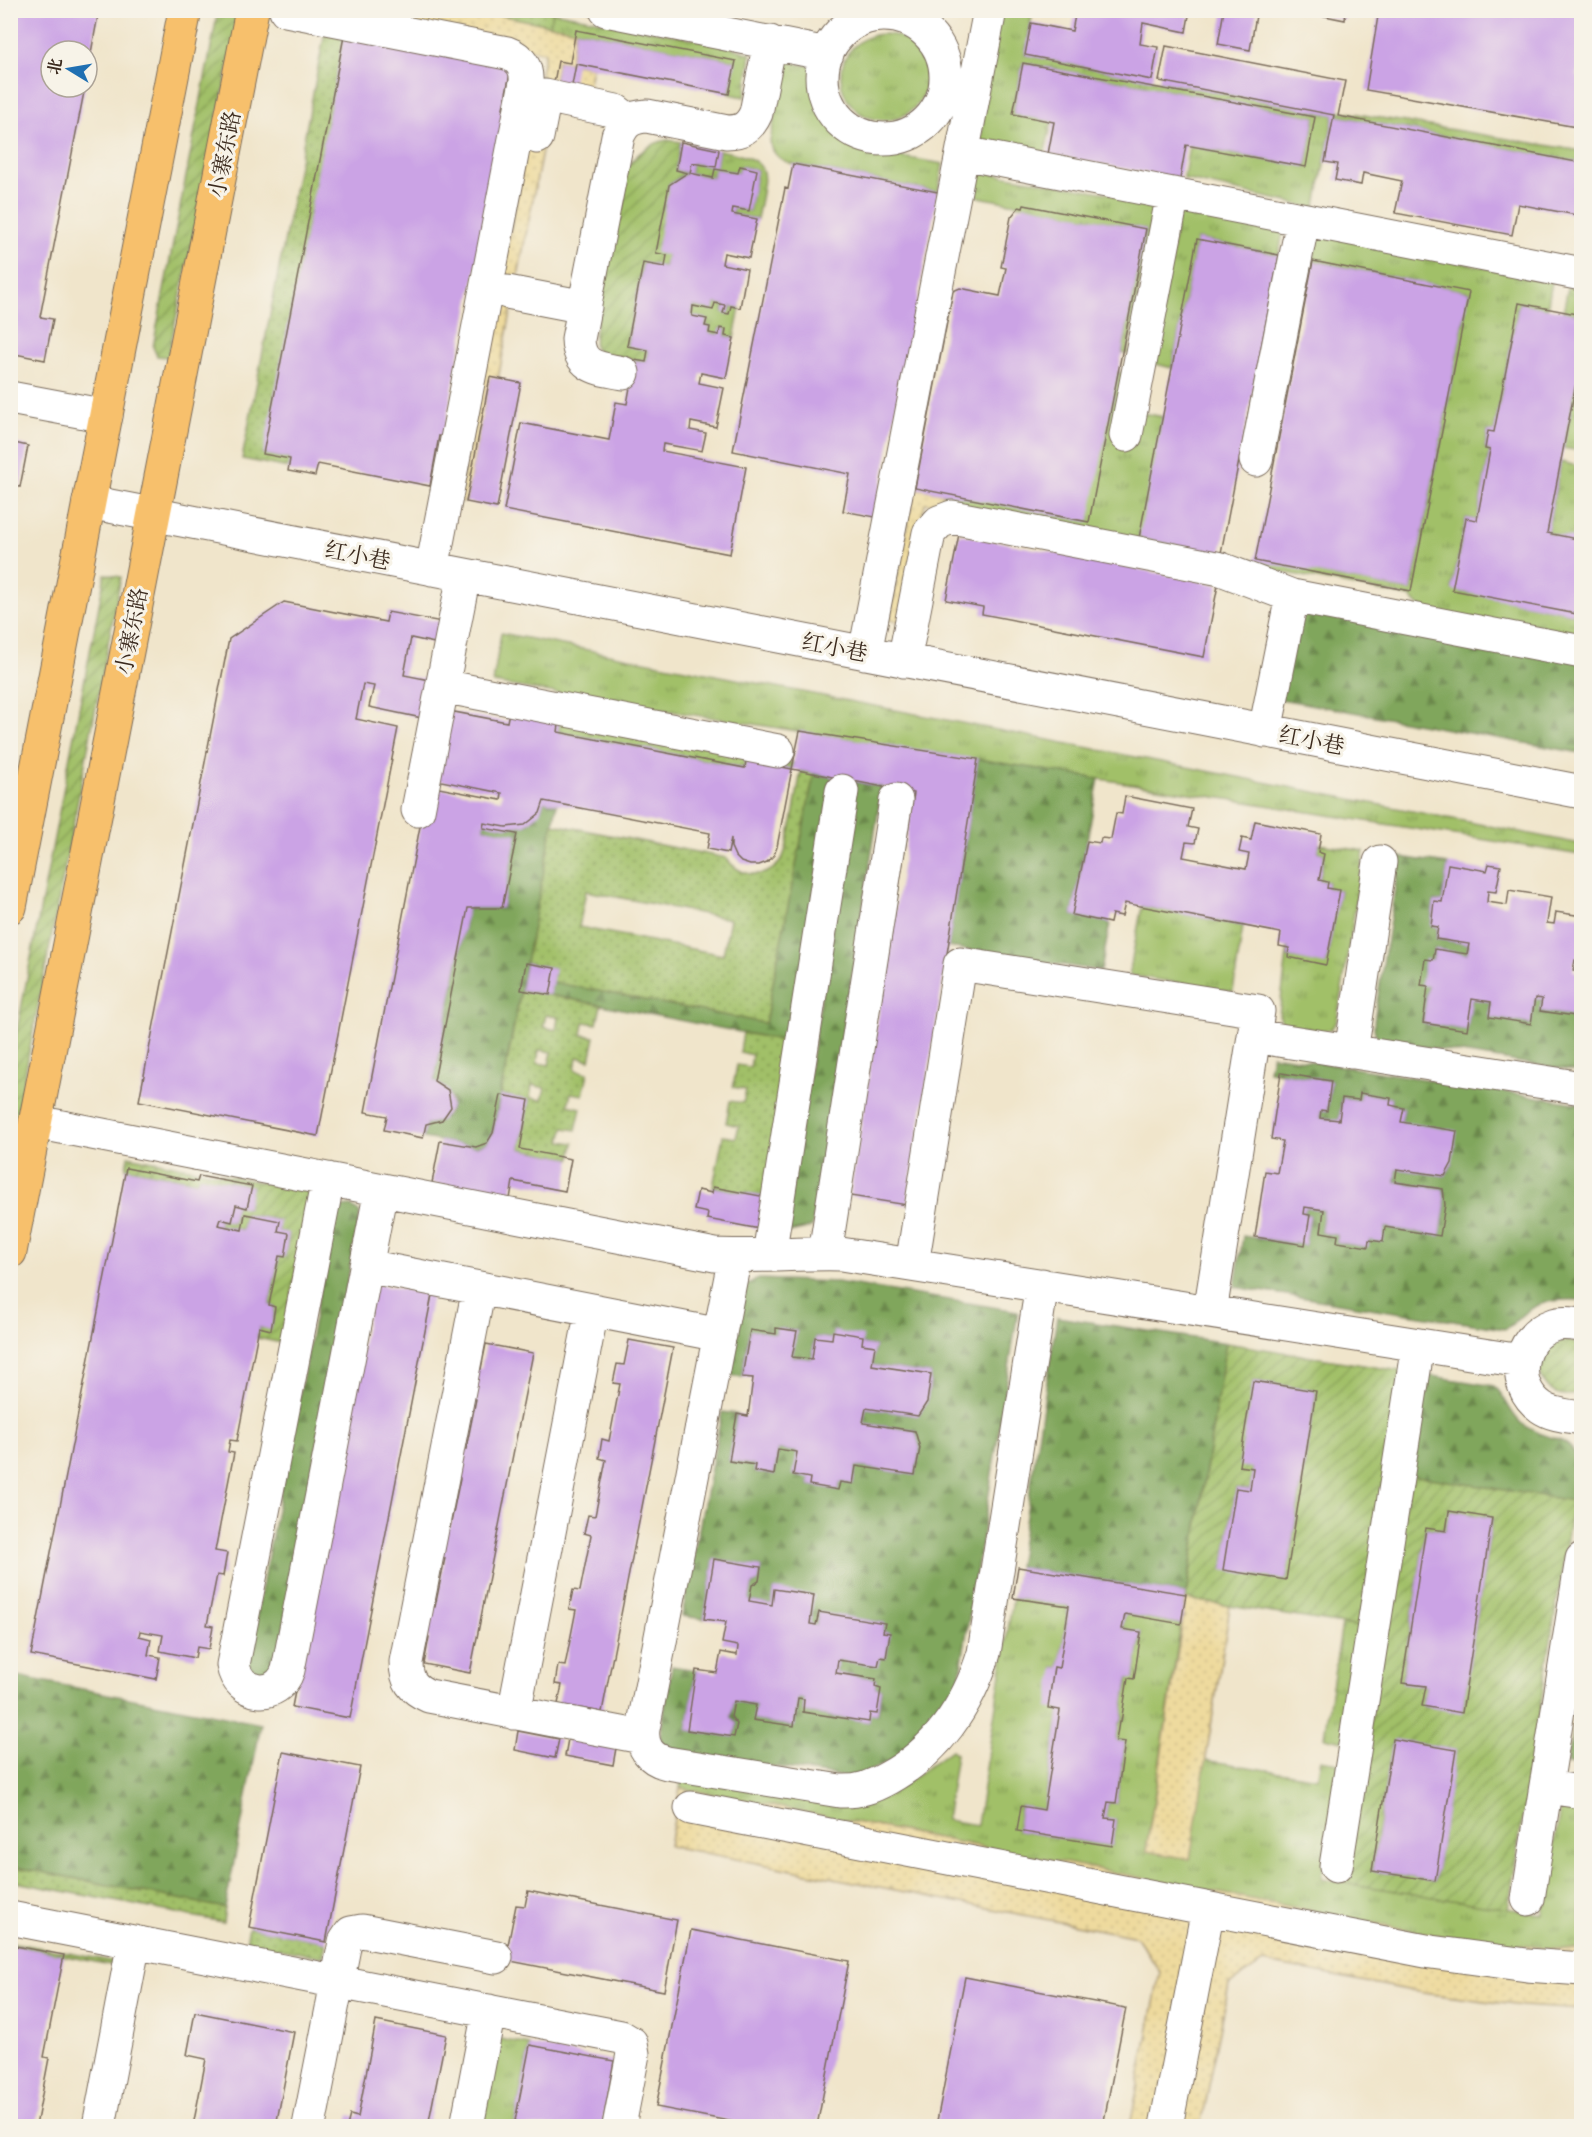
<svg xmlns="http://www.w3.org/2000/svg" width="1592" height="2137" viewBox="0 0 1592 2137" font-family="'EB Garamond','Noto Serif SC',serif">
<defs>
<pattern id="grass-tufts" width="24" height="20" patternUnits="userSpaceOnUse" patternTransform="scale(1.5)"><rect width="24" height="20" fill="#a1c068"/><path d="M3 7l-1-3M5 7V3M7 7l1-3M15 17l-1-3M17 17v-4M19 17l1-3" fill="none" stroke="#849c55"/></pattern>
<pattern id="forest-firs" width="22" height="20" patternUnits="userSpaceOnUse" patternTransform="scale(1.5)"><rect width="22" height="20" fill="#80a65c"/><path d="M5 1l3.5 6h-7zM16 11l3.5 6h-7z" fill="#6a874b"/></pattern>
<pattern id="sand-dots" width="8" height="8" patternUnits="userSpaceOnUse" patternTransform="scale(1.5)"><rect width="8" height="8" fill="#eeda9e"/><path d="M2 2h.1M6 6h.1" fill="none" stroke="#cdbb88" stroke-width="1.8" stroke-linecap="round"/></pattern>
<pattern id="park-dots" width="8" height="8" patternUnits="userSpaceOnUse" patternTransform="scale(1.5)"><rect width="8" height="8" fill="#a1c068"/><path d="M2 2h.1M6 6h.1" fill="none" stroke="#849c55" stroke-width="1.8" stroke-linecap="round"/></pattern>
<pattern id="garden-furrows" width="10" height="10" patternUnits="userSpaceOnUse" patternTransform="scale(1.5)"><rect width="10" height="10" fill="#a1c068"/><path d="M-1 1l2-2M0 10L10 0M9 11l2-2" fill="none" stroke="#849c55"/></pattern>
</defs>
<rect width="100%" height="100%" fill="#f7f3e8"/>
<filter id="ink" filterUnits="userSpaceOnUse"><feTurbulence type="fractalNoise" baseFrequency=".0167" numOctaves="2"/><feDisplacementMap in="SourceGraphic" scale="12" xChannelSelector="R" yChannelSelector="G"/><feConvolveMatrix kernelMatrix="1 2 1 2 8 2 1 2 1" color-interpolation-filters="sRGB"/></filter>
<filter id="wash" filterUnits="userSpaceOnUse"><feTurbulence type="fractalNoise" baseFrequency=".008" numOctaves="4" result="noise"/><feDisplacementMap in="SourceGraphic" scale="24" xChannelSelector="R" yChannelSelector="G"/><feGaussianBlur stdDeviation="1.35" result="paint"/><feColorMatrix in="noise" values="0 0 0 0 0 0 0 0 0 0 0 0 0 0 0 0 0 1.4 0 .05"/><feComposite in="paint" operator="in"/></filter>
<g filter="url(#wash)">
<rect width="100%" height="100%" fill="#f0e5cb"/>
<path fill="url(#grass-tufts)" stroke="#6e7543" stroke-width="1.5" d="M996,11H1033L1025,55L1334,115L1316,205L1314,208L1184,179V177L1189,146L1306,167L1315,117L1023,63L1013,114L1052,121L1045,152L980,147Z
M553,12L721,44L751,54L745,97L729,94L735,61L550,25Z
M841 77a43 43 0 1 1 86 0a43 43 0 1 1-86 0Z
M786,62L812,66C813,79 813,91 817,103C835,154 898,155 943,164L938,192L793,164C780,161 772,154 770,141Z
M1339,111L1581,151V163L1338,116Z
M719,150C775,161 766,170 757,219L732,214L733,208L749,211L757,170L740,166L738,173L715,169L713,178L690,173L692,163L716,167Z
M977,171L1155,201L1127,354L1122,353L1145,229L979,197L973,190Z
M1179,211L1284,226L1279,255L1197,239L1172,368L1152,363Z
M1318,232L1552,282L1547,309L1519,303L1494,432L1488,431L1485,449L1490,450L1477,520L1466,518L1452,589L1581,615V643L1424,610L1410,597L941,505L943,493L1118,372L1124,373L1143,413L1163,417L1221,553L1411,591L1469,292L1313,261Z
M1581,284V315L1563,312L1568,287Z
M715,303L725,305L723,312L729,314L731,306L740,308L734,338L725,336L726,329L720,328L719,335L709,333L710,327L705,326L706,319L692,316L693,306L713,310Z
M1576,383L1581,384V451L1563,448Z
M1561,462L1581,467V495L1573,539L1547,533Z
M501,633L1581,844V855L493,683Z
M1319,844L1364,851L1337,1021L1331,1029L1324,1031L1288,1026L1282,1022L1279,1015L1288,948V957L1326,964L1340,890L1327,888L1328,882L1319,880L1324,854L1318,852Z
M1142,906L1243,926L1233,992L1129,975Z
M1013,1598L1069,1606L1059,1668L1054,1667L1060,1710L1044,1810L1021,1806L1017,1831L1112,1846L1116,1820L1105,1818L1108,1802L1116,1803L1125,1742L1116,1741L1119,1722H1121L1128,1678H1134L1141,1633L1122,1629L1125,1614L1181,1624L1146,1851L1190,1858L1205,1760L1317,1778L1321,1760L1339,1763L1321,1879L1543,1914L1560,1809L1581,1813V1951L1475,1941L1435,1935L680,1788L682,1778L862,1807L891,1794L951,1750L956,1754L946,1820L977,1825Z
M1342,1624L1361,1627L1343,1741L1324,1737Z
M495,2038L530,2045L514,2126H478Z"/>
<path fill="url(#forest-firs)" stroke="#5e683d" stroke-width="1.5" d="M1298,606L1581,661V753L1280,699Z
M978,759L1099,779L1072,915L1110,923L1101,971L948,947Z
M814,773L832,777L791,1042L550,995L552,982L765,1023Z
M855,782L882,787L812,1227L784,1233Z
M544,801L557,804L492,1137L487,1143L476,1147L423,1138L426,1124C455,1123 461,1093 434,1081L468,908H502L516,835L483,828L484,823C510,828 535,833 544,801Z
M1400,857L1448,864L1442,902L1434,901L1431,926L1438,927L1436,939L1469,944L1467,954L1434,949L1423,1023L1467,1030L1472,999L1491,1002L1489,1017L1530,1024L1535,998L1542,999L1541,1011L1581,1017V1072L1380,1040C1372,1032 1374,1025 1375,1014Z
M1272,1055L1581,1104V1300C1560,1299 1540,1300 1522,1315C1516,1320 1512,1326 1504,1329L1235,1287L1243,1236L1305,1245L1310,1215L1304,1214L1305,1207L1324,1210L1321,1232L1338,1235L1337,1242L1367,1247L1369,1240L1385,1227L1440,1236L1445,1205L1442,1189L1395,1182L1397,1169L1445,1176L1452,1163L1401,1122L1404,1108L1390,1105L1391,1098L1361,1093L1359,1100L1342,1098L1339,1120L1320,1118L1321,1110L1327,1111L1331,1081L1269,1071Z
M351,1206L360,1213L277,1666L259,1678L247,1663L335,1213L342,1207Z
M756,1279L837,1282L1018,1311L958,1687L944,1711L894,1759L855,1778L672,1752L663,1744L660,1737L672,1666L696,1670L687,1730L734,1737L737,1724L731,1717L734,1701L756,1705L754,1720L793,1726L798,1698L804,1699L803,1712L869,1722L870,1713L878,1714L881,1689L875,1687L876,1679L836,1673L838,1660L886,1658L890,1633L883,1632L884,1623L819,1613L816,1625L810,1624L774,1590L772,1605L749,1601L752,1585L759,1581L761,1567L714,1559L704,1619L682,1616L722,1412L737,1414L729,1461L755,1465L754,1472L774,1475L778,1449L797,1452L810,1478L809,1485L838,1490L840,1482L853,1484L856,1466L915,1475L920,1448L915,1431L863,1423L866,1408L918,1416L927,1402L931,1374L872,1365L875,1346L862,1344L833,1332L832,1339L815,1337L812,1359L792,1357L797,1331L777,1328L776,1334L750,1330L742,1377L729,1375L744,1296L747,1285Z
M1057,1317L1226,1343L1186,1594L1018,1567Z
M1425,1375L1494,1386C1504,1393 1509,1412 1521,1423C1532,1432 1545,1435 1559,1440C1585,1449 1576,1480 1573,1501L1410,1475Z
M11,1675L261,1724L225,1908L11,1866Z
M1573,1729H1581V1765L1567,1763Z"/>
<path fill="url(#sand-dots)" stroke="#94825e" stroke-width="1.5" d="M331,11H478L576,30L570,63L558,61L553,88L576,64L592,67L584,111L551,105L498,379L490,378L466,502L458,501L545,52Z
M915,488L943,493L941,505L925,503L901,622L889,620Z
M1186,1599L1230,1606L1190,1859L1146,1851Z
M680,1788L1435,1935L1475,1941L1581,1951V2010L1523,2006L1423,1993L1263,1962L1229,1985L1201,2126H1130L1160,1972L1137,1937L669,1846Z"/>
<path fill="url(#park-dots)" stroke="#6e7543" stroke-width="1.5" fill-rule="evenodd" d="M329,11L349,14L264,454L290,459L289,468L242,459Z
M547,11L553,12L550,25L478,11Z
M560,717L794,763L792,769L747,760L745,768L558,732Z
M801,771L814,773L765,1023L552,982L554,968L526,963L553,824L726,858C733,867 742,874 754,874C765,875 776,869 782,859C790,845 797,790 801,771ZM586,891L730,919L723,955L579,927Z
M521,990L601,1005L597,1024L584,1022L582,1035L595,1037L590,1060L577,1057L575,1070L588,1073L583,1095L571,1093L568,1105L581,1108L576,1130L564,1128L561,1141L574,1143L571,1159L520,1149L529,1100L501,1095ZM546,1015L558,1017L556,1030L543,1027ZM539,1050L552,1052L549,1065L537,1063ZM532,1085L545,1088L542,1100L530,1098Z
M743,1033L791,1042L766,1197L713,1187L723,1136L736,1138L739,1126L726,1123L730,1101L743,1103L746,1090L733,1087L737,1065L750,1067L752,1055L740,1052Z
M1581,1673V1729H1573Z
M10,1866L225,1908L223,1922L11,1881Z
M249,1927L326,1942L323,1957L246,1943Z
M10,1942L117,1962L116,1966L11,1945Z"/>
<path fill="url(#garden-furrows)" stroke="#6e7543" stroke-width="1.5" fill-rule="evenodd" d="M218,11H240L168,357L157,356L153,347Z
M667,140L681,142L676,170L687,173L669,185L667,255L665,267L643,263L627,345L648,350L646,362L598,352L594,347L595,332L628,167C635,154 653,142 667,140Z
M105,574L121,577L11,1146V1061Z
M128,1156L311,1192L282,1343L257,1338L259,1327L271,1329L275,1307L269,1305L279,1256L285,1257L289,1234L278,1231L279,1220L245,1214L242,1230L218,1225L220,1219L232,1222L236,1205L247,1208L251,1186L199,1176L197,1182L126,1168Z
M1562,1341H1572L1581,1345V1392C1543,1408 1522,1358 1562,1341Z
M1226,1343L1401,1371L1361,1627L1186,1599ZM1253,1381L1316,1391L1286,1579L1223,1569L1236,1488L1250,1490L1253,1468Z
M1410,1475L1573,1501L1508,1909L1345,1883ZM1450,1511L1492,1518L1462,1712L1423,1706L1426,1686L1402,1682L1426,1528L1446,1531ZM1393,1740L1455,1750L1435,1881L1372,1871Z"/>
<g id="blocks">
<path fill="#cba3e5" d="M10,10H99L88,69L87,51H51V87H85L40,317L53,319L45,360L10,353Z
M1076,10H1190L1186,32L1143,23L1140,44L1158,47L1152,80L1025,55L1031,23L1072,31Z
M1224,10H1257L1250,50L1218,44Z
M1306,10H1346L1345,20L1305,12Z
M1379,10H1582V51L1577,76L1582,77V128L1366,90Z
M576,30L736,61L729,94L576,64L571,91L553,88L558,61L570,63Z
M345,31L512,63L503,108L507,109L443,437L439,436L430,486L318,464L315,476L288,471L290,459L263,454Z
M1166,46L1345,81L1338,116L1582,163L1579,191H1582V216L1518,204L1512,235L1395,213L1402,181L1363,173L1361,185L1335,180L1338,164L1325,162L1334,115L1159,81Z
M1023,63L1315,117L1306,167L1186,145L1180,179L1048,154L1054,122L1013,114Z
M681,142L719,150L716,167L692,163L690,173L713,178L715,169L738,173L740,166L757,170L749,211L733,208L732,214L757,219L749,258L724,253L722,264L747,269L740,308L731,306L729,314L723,313L725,305L715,303L713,310L693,306L692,316L707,319L705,326L710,327L709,333L719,335L720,328L726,329L725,336L734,338L726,378L701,373L699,383L724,388L716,427L691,422L690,430L706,433L702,451L663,444L662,451L746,467L730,554L504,510L521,423L609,440L616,402L627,404L635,360L646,362L648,350L627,346L643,263L665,267L667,255L656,253L669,185L687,173L676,170Z
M793,164L938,192L875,517L843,511L850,474L733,451L785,188L788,189Z
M1024,205L1146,229L1089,522L915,488L953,291L960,288L1000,296L1006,268L1001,267L1011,217L1019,207L1023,208Z
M1197,239L1279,255L1221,553L1139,538Z
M1313,261L1469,292L1411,591L1255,561Z
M1519,303L1582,315V384L1576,383L1547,533L1582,540V615L1452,590L1466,518L1477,520L1490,450L1485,449L1488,431L1494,432Z
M490,377L521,383L497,508L466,502Z
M10,442L28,446L20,487L10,485Z
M959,534L1218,585L1204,657L982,614L983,607L946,600Z
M284,602L386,622L388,612L448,623L444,645L411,638L404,675L430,680L422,718L369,707L374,686L363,684L356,719L398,728L318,1136L139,1101L229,639Z
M510,707L560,717L558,732L745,768L746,760L792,769L777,847L774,855L767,862L759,865H750L741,862L735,856L731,847V838L728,853L707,849L710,833L544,801L540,813L525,825L506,827L484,823L483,828L517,834L502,908H468L434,1081L448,1090L451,1107L442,1120L426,1124L423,1138L384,1130L387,1116L365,1112L423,811L434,787L501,800L502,793L436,780L449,711L507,722Z
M800,731L978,759L907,1205L850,1196L914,793L792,769Z
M1125,796L1192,809L1188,827L1198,829L1195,843L1186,842L1183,857L1246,869L1249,854L1239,852L1242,838L1251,840L1255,821L1321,834L1318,852L1324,854L1319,880L1328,882L1327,888L1340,890L1326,965L1288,957L1289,948L1279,946L1281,933L1125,903L1122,916L1112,914L1110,923L1072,915L1087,841L1100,843L1101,838L1111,839L1116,813L1122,814Z
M1448,864L1487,871L1489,864L1501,866L1496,892L1488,891L1487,902L1507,905L1509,890L1551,897L1547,923L1554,924L1556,912L1582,916V961L1575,960L1573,971L1582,973V1017L1540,1011L1542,999L1535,998L1531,1024L1489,1017L1491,1002L1472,999L1467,1030L1423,1023L1428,986L1421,985L1425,959L1433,960L1435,949L1467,954L1469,944L1436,939L1438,927L1431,926L1434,901L1442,902Z
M526,963L555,968L550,995L521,990Z
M1281,1073L1331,1081L1327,1111L1321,1110L1320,1118L1339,1120L1342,1098L1359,1100L1360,1093L1391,1098L1390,1105L1404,1108L1401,1122L1457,1131L1452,1163L1445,1176L1397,1169L1395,1182L1443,1189L1445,1205L1440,1236L1385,1227L1383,1242L1369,1240L1368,1247L1337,1242L1338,1235L1321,1232L1324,1210L1305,1207L1304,1214L1310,1215L1305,1245L1255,1237L1265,1171L1277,1173L1283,1141L1271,1139Z
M501,1095L529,1100L520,1149L571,1159L565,1191L513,1181L510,1199L432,1183L440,1141L476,1147L487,1143L493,1133Z
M126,1168L197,1182L199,1176L252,1186L247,1208L236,1205L232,1222L220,1219L218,1225L242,1230L245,1214L280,1221L278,1231L289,1233L285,1257L279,1256L269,1305L275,1307L271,1330L259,1327L237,1441L230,1440L228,1452L234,1453L215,1551L227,1553L223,1576L217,1575L207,1625L213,1626L209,1649L197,1647L195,1658L160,1651L163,1635L140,1631L139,1636L151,1639L148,1655L160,1657L156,1679L31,1655Z
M713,1187L766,1197L760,1229L707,1219L708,1213L694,1210L698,1190L712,1193Z
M374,1284L432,1295L350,1718L292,1707Z
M776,1328L797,1331L792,1357L812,1359L815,1337L832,1339L833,1331L863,1336L862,1344L875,1346L872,1365L931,1374L927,1402L918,1416L866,1408L863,1423L915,1431L920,1448L915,1475L856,1466L853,1484L840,1482L838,1490L809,1485L810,1478L793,1475L797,1452L778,1449L774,1475L754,1471L755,1465L729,1461L737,1414L748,1416L753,1378L742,1377L750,1330L776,1334Z
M629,1340L673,1348L602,1712L558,1704L562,1685L555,1684L558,1665L565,1666L576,1610L569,1609L573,1590L580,1591L591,1535L584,1533L588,1515L595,1516L606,1460L599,1458L602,1439L609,1441L620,1384L613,1383L617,1364L624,1365Z
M486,1344L533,1353L470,1673L424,1664L429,1637L423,1636L429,1606L435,1607L445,1558L439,1557L445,1527L450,1528L460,1478L454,1477L460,1447L466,1449L476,1399L470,1398L476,1368L481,1369Z
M1253,1381L1316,1391L1286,1580L1223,1570L1236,1488L1250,1490L1253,1468L1239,1466Z
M1449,1511L1492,1518L1462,1713L1422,1706L1426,1686L1402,1683L1426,1528L1446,1531Z
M714,1559L761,1567L759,1581L752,1585L749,1601L772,1605L774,1589L814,1595L810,1624L816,1625L819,1612L885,1623L883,1632L890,1633L886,1658L880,1657L878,1666L838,1660L836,1673L876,1679L875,1687L881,1689L877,1714L870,1713L869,1722L803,1712L804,1699L798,1698L794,1726L753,1720L756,1705L734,1701L731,1717L737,1724L734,1737L687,1730L696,1670L717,1673L721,1652L737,1655L738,1646L722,1643L726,1622L704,1619Z
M1018,1567L1186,1594L1181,1624L1125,1614L1122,1629L1141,1632L1134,1679L1128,1678L1121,1722H1119L1116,1741L1125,1742L1116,1803L1108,1802L1105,1818L1116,1819L1112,1846L1017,1831L1021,1806L1044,1810L1060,1710L1048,1708L1054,1667L1059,1668L1069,1606L1013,1598Z
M518,1731L559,1739L555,1758L515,1750Z
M568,1739L616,1748L613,1765L565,1756Z
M1393,1739L1456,1750L1435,1881L1372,1871Z
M283,1752L360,1767L326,1942L249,1927Z
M528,1891L677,1920L664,1991L505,1960L516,1905L525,1906Z
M691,1930L849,1961L817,2126H755L656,2107Z
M10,1945L64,1955L44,2057L49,2058L36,2126H10Z
M965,1977L1126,2008L1103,2126H936Z
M195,2012L294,2032L276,2126H193L206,2059L187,2055Z
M376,2021L446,2035L428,2126H347L350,2115L358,2117Z
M530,2045L614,2061L602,2126H514Z"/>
</g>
</g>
<g filter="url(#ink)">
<use href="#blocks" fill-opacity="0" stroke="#7a6b5b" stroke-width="1.5"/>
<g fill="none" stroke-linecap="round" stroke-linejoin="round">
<defs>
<path id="minor" d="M286,10L507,53C521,58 527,68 526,82L432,569
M606,10L827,54
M822 77a62 62 0 1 1 124 0a62 62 0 1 1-124 0Z
M537,137L545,96L616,111L628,120
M963,153L1582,274
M507,292L585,307
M623,373C600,368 579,369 578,339L618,136C624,122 631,117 647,116L727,132C742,132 750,127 756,113L770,42
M10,398L106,416
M1126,435L1173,194
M1256,460L1303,220
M89,502L1582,792
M865,653L990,10
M904,661L929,533L939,522L952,517L1221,569L1292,596L1582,652
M442,686L778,751
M1265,731L1292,596
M418,810L464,575
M1351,1052L1380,862
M36,1122L715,1255C757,1257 799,1253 841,1254L1521,1361
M328,1179L233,1665C238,1696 278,1701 288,1670L381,1190
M825,1253L896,800
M769,1255L842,791
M735,1256L643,1729C641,1747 650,1759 667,1763L840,1791C858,1792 872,1787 888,1778C937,1751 968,1706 984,1653L1042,1285
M912,1265L960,964L1258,1011L1254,1036
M366,1266L720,1335
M479,1288L406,1662C406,1680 412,1689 429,1696L642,1737
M1210,1312L1254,1036L1582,1088
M1582,1325C1573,1324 1562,1322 1553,1325C1517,1337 1510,1385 1541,1407C1552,1415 1568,1416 1582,1418
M514,1713L592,1310
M1546,1787L1582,1792
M691,1808L1431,1952L1527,1965L1582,1969
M1336,1866L1418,1345
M1528,1899L1582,1559
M10,1918L621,2037L631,2043L633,2054L619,2126
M99,2126L134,1942
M309,2126L345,1942L351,1933L362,1931L496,1957
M467,2126L489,2011
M1166,2126L1208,1909"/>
<path id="major" d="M10,907L185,10
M10,1252L252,10"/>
</defs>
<use href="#minor" stroke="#7a6b5b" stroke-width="35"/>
<use href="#major" stroke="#7a6b5b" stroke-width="35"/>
<use href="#minor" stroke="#fff" stroke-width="33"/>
<use href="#major" stroke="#f7c06c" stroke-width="33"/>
</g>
</g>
<g text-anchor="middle" stroke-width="6" stroke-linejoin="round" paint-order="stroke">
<g font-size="22" fill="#3b2a1e" stroke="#f7f3e8">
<text transform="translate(224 154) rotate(-79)" y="8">小寨东路</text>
<text transform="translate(358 555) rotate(11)" y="8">红小巷</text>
<text transform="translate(131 631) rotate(-79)" y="8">小寨东路</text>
<text transform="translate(835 647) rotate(11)" y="8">红小巷</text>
<text transform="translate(1312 740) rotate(11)" y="8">红小巷</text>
</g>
</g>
<rect width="1592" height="2137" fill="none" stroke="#f7f3e8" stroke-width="36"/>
<g transform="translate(69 69) rotate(281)"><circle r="28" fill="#f7f3e8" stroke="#aca397" stroke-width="1.5"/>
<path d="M0-4.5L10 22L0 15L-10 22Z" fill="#1f6fb2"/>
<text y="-9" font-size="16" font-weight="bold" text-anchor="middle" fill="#3b2a1e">北</text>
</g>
</svg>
